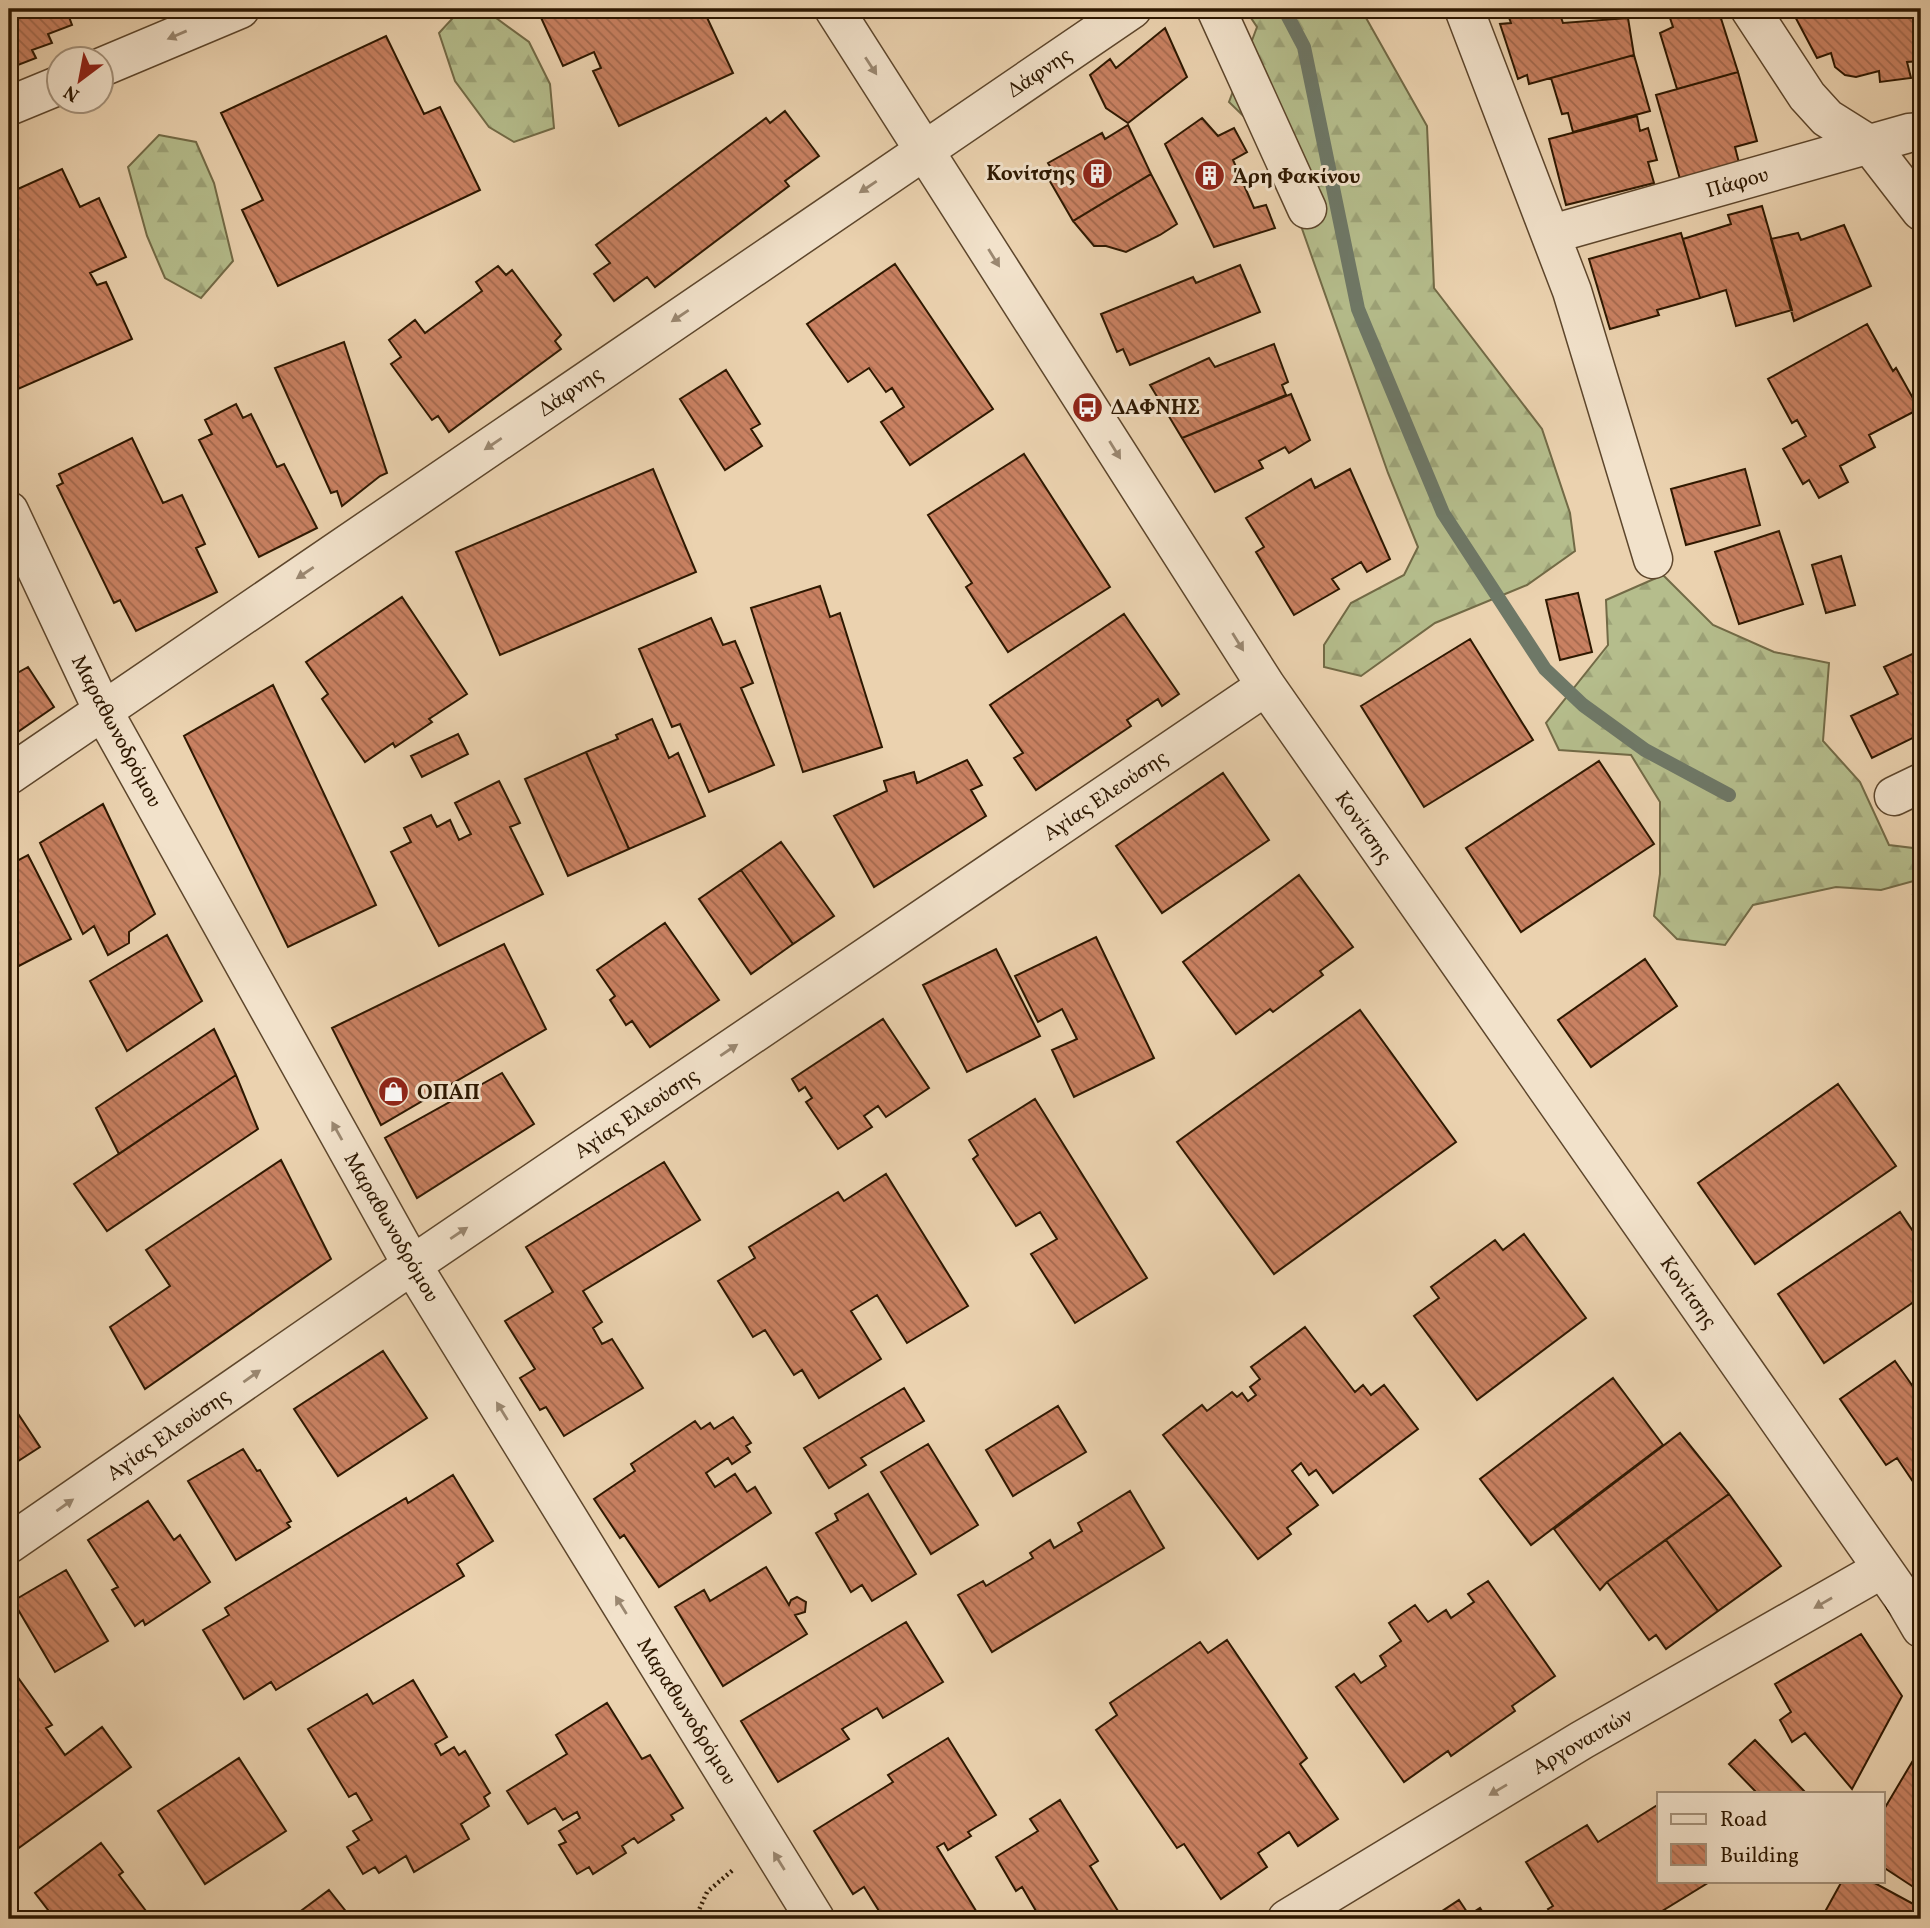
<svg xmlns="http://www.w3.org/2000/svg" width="1930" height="1928" viewBox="0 0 1930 1928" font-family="Vollkorn,serif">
<defs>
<pattern id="forest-firs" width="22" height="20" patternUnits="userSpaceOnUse" patternTransform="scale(1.75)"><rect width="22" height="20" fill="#b5bd8c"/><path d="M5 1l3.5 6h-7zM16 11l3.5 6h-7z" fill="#9ca277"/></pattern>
<pattern id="building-back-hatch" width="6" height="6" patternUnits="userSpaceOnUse" patternTransform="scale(1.75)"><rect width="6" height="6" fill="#c98162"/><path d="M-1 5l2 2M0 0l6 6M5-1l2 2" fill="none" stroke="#a4694e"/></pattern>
</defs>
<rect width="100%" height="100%" fill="#ebd2af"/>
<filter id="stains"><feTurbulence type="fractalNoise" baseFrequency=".00286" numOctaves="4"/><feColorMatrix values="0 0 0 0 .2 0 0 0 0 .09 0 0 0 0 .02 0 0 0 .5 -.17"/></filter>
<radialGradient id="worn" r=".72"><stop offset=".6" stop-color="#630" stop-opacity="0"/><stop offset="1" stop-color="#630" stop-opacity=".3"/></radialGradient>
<path fill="url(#forest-firs)" stroke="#726a46" stroke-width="2" d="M461,9L496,18L529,42L550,84L554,128L514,142L489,127L455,81L439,33Z
M1245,9H1361L1427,126L1434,288L1542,429L1570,513L1575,551L1527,585L1435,623L1361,676L1324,667V645L1351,603L1404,575L1418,547L1388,473L1294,206L1266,138L1229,102L1257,27Z
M159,135L196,142L214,183L233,261L201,298L165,278L147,236L128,167Z
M1663,575L1713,625L1774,652L1829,663L1823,741L1860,782L1889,845L1921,849V879L1881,890L1836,887L1753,905L1725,945L1677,939L1654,916L1660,874V802L1631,755L1559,750L1546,723L1608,645L1606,600Z"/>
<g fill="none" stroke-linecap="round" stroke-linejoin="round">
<path stroke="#6e7867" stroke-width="14" d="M1284,9L1304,47L1358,309L1443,513L1545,669L1583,705L1645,750L1729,795"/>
</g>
<path fill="url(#building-back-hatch)" stroke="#2e1801" stroke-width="2" d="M9,9H66L72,25L48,34L52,43L32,50L36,58L10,68L12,73L9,74Z
M543,9H703L733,73L619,126L593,71L601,68L594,52L563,66L538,11Z
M1529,9H1558L1563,23L1628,18L1634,55L1529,84L1527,75L1518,79L1500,24L1511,23L1508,15Z
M1667,9H1718L1738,72L1677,89L1660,33L1673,27Z
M1791,9H1918L1921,26L1914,27L1921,61L1907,62L1911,78L1880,82L1879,71L1856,77L1845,75L1835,67L1831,53L1817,58Z
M1165,28L1187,77L1128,123L1106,108L1090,75L1110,59L1116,68Z
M386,36L424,114L440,107L480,190L278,286L242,210L263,200L221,113Z
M1634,55L1650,111L1573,132L1568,113L1562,114L1551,78Z
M1738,72L1757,141L1735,147L1739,163L1680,179L1656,95Z
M785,111L819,156L785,181L789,186L655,287L647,277L614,301L594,274L610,263L596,245L766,118L770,123Z
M1637,116L1640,131L1648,128L1657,160L1648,162L1654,183L1566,205L1549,139Z
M1202,118L1218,136L1234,128L1247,152L1233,160L1254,208L1266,205L1275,228L1214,247L1165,144Z
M1128,125L1151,174L1073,221L1044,171L1051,168L1048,163L1102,133L1105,139Z
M62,169L80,207L99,198L126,257L90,273L97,285L106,282L132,339L18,389L9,368V193Z
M1151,174L1177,224L1160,235L1126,252L1106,246H1094L1073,221Z
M1762,206L1792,310L1736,326L1726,290L1700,298L1683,239L1731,224L1728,215Z
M1844,225L1871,286L1794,321L1771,239L1798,233L1801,240Z
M1681,233L1700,298L1657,310L1659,315L1610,329L1589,259Z
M895,264L993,409L910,465L881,422L904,407L892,388L886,392L869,368L848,382L807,324Z
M1240,265L1260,312L1130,365L1123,349L1117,352L1101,314L1193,277L1196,283Z
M498,266L506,275L512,270L561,335L555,341L561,349L449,432L438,416L432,420L391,364L401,357L389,340L415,320L425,333L482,291L476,282Z
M1867,324L1893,371L1896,368L1919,409L1869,435L1875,447L1840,466L1848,482L1819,498L1809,480L1803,484L1783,449L1806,436L1797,420L1792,423L1768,379Z
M344,342L387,473L380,476L342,506L337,491L331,493L275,368Z
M1274,344L1288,382L1282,385L1286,395L1182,438L1150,385L1209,358L1215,367Z
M726,370L760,424L751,429L762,446L725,470L680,399Z
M1291,394L1310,440L1289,453L1285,447L1259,461L1263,468L1215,492L1182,438Z
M236,404L243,418L251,414L277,467L284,464L317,528L259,557L199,440L212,434L205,420Z
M132,438L163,503L182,495L205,544L196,548L217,592L136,631L120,600L114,603L57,486L63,483L59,474Z
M1024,454L1110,587L1008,652L966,587L972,583L928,515Z
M653,469L696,572L500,655L456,552Z
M1350,469L1390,559L1367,572L1361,562L1332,579L1339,589L1294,615L1256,552L1264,547L1246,518L1311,479L1315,488Z
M1745,469L1760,525L1686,545L1671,489Z
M1779,531L1803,604L1739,624L1715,552Z
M1841,556L1855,605L1826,613L1812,565Z
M820,586L830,617L840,613L882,747L803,772L751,608Z
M1578,593L1592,652L1560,660L1546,600Z
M402,597L467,694L429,719L432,722L395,747L393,743L365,762L322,699L328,694L306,662Z
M1124,614L1179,694L1162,706L1158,699L1127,720L1131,726L1036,790L1014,758L1023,753L990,705Z
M711,618L723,645L735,641L753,683L741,688L774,765L709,792L680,724L672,727L639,649Z
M1470,639L1533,740L1424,807L1361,706Z
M1921,650V734L1872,758L1851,716L1898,694L1884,667Z
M9,659L19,672L28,667L54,707L9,738Z
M273,685L376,905L288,947L184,736Z
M652,719L669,758L678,753L705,816L629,849L586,752L618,739L616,735Z
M458,734L468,754L422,777L411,756Z
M586,752L629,849L568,876L525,779Z
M967,760L982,785L971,790L986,816L874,887L834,816L887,791L884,781L914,772L917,783Z
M1599,761L1654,844L1521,932L1466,848Z
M1223,773L1269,840L1162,913L1116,846Z
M499,781L520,823L510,827L543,894L439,946L391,852L411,842L404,828L431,815L437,827L450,820L459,840L471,834L455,803Z
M103,804L155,914L129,932V943L108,955L94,926L83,934L40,843Z
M781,842L834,916L793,944L741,870Z
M28,855L71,939L9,971V865Z
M741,870L793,944L751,974L699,899Z
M1299,875L1353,947L1320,971L1323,975L1273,1012L1270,1009L1236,1034L1183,962Z
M1921,894V942L1913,895Z
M665,923L719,1000L650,1047L632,1021L626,1025L610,1000L615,996L597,970Z
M167,935L202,1001L127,1051L90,981Z
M1096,937L1154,1058L1074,1097L1052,1050L1077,1039L1062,1009L1038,1022L1015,976Z
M504,944L546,1029L381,1125L332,1028Z
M996,949L1040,1036L967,1072L923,985Z
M1645,959L1677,1006L1591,1067L1558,1020Z
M1360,1010L1456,1142L1274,1274L1177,1142Z
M883,1019L929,1088L886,1117L878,1106L864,1116L872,1127L838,1149L806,1102L812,1098L805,1087L799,1091L792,1079Z
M214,1029L236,1075L119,1154L96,1108Z
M502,1073L534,1124L417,1198L385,1138Z
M236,1075L258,1129L107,1231L74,1184Z
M1838,1084L1896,1166L1755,1264L1698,1183Z
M1035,1099L1147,1278L1075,1323L1031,1254L1057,1239L1040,1212L1016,1226L973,1159L978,1155L969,1140Z
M281,1160L331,1259L145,1389L110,1327L170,1286L146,1250Z
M664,1162L700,1220L583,1291L602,1322L593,1328L602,1344L612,1339L643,1388L564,1436L546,1407L540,1410L520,1378L535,1369L505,1321L553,1292L526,1247Z
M886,1174L968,1306L907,1343L877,1295L851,1311L881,1359L819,1398L802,1370L794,1375L765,1330L753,1337L718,1281L755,1258L749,1247L838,1192L844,1201Z
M1900,1212L1921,1243V1297L1824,1363L1778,1294Z
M1524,1234L1586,1318L1477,1400L1414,1316L1439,1298L1431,1287L1495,1240L1503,1250Z
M1305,1327L1355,1392L1363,1385L1371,1395L1384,1385L1418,1429L1333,1493L1316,1470L1309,1475L1301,1463L1292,1471L1318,1505L1287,1528L1291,1534L1258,1559L1163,1435L1202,1405L1207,1411L1232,1392L1237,1397L1242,1393L1248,1401L1256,1395L1250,1387L1260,1379L1251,1367Z
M383,1351L427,1418L338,1476L294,1409Z
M1895,1361L1921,1398L1920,1492L1897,1458L1886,1465L1840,1399Z
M1613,1378L1663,1445L1531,1545L1480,1479Z
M904,1388L924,1421L861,1458L866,1465L829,1488L804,1448Z
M9,1400L40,1447L9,1467Z
M1058,1406L1086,1452L1013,1496L986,1450Z
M733,1417L751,1443L746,1446L750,1452L732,1464L728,1458L706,1473L715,1487L735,1474L747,1492L755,1487L771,1513L659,1587L624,1535L620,1538L594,1499L635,1471L631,1464L695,1421L701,1429L710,1423L714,1429Z
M1680,1433L1729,1494L1607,1582L1600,1590L1554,1529Z
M928,1444L978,1525L931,1554L881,1472Z
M243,1449L257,1471L260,1470L291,1521L287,1523L290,1527L236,1560L188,1481Z
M453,1475L493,1541L457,1564L464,1576L276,1690L271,1682L244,1699L203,1630L229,1615L225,1608L406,1498L408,1503Z
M1130,1491L1164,1548L992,1652L958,1595L983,1581L986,1586L1033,1558L1030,1553L1050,1540L1054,1548L1082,1531L1078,1523Z
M868,1494L916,1574L872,1601L862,1585L851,1592L816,1533L838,1520L835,1514Z
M1729,1494L1781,1566L1718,1611L1666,1540Z
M148,1501L174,1540L180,1535L210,1582L145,1625L143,1620L135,1626L112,1590L118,1587L88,1540Z
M1666,1540L1718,1611L1666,1649L1656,1635L1649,1640L1607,1582Z
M766,1567L789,1605L791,1600L797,1597L806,1602L805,1612L795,1615L807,1634L723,1686L675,1607L704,1590L710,1601Z
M66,1570L108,1641L55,1672L13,1601Z
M1488,1581L1555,1676L1512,1706L1515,1711L1451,1756L1448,1751L1404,1782L1336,1687L1354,1674L1361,1683L1386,1666L1380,1656L1401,1641L1389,1623L1415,1605L1428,1622L1446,1610L1451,1618L1474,1602L1468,1594Z
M906,1622L943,1682L883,1718L877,1708L842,1729L849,1739L778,1782L741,1721Z
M1861,1634L1902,1696L1852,1789L1805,1733L1792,1742L1780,1720L1791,1712L1775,1684Z
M1227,1640L1307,1758L1300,1764L1338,1819L1298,1846L1289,1832L1258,1853L1267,1867L1221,1899L1184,1844L1177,1848L1096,1730L1117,1715L1110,1703L1200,1642L1208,1653Z
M9,1665L52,1725L46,1728L65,1755L102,1727L131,1767L9,1855Z
M413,1680L447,1737L435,1744L441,1755L454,1747L459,1755L465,1751L490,1793L484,1797L489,1806L461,1824L469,1839L414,1872L406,1856L379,1873L375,1867L363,1874L347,1847L359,1840L353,1831L372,1820L356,1793L349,1797L308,1729L367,1694L373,1704Z
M607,1703L642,1759L650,1755L683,1808L671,1815L674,1820L638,1843L634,1838L622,1846L626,1853L593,1874L589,1867L577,1874L559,1845L566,1842L559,1831L580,1818L577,1812L563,1820L555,1808L528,1824L507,1791L567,1754L556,1735Z
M948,1738L996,1815L968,1832L971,1836L948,1850L944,1843L937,1847L981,1919H884L864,1887L853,1894L814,1831L893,1782L888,1775Z
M1755,1740L1806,1793H1757L1729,1764Z
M1918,1752L1921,1755V1892L1883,1867V1811Z
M239,1758L286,1831L205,1884L158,1811Z
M1060,1800L1098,1861L1090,1866L1123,1919H1023L1036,1911L1022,1887L1016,1891L996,1857L1038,1831L1030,1819Z
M1659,1804V1881H1711L1649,1919H1555L1548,1909L1553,1906L1526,1862L1587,1825L1598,1842Z
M101,1843L123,1872L119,1875L152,1919H55L35,1893Z
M1842,1881H1871L1917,1906L1910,1919H1821Z
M329,1890L348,1914L343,1917L344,1919H282L291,1913L294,1916Z
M1459,1900L1469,1915L1480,1908L1487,1919H1430Z"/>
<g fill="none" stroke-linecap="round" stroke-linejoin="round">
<defs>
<path id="street" d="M834,9L1266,686L1904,1599L1921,1628
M1216,9L1307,209
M1464,9L1572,291L1653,559
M1750,9L1807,96L1827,118L1870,145L1921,211
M102,67L240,9
M9,106L60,85
M1552,234L1909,133L1921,132
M9,511L103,711L412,1265L815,1919
M9,775L1132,9
M1894,796L1921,783
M9,1544L412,1265L1266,686
M1287,1919L1582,1740L1882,1569"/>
<path id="secondary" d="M1904,1599L1921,1601"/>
</defs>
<use href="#street" stroke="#5d462c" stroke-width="41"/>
<use href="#secondary" stroke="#2e1801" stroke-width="41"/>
<path stroke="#2e1801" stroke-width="4.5" stroke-dasharray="2 3.5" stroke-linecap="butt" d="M695,1919L707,1892L734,1869"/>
<use href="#street" stroke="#f2e2cb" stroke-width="38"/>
<use href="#secondary" stroke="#f2e2cb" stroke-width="38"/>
</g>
<defs><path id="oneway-solid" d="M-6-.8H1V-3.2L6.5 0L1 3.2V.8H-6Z" transform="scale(1.75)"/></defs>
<g fill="#9a8770">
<use href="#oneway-solid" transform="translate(177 35) rotate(157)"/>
<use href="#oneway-solid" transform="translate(871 66) rotate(57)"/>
<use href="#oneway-solid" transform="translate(868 187) rotate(146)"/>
<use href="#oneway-solid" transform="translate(994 258) rotate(58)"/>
<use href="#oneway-solid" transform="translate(680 316) rotate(146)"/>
<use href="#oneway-solid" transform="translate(493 444) rotate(146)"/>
<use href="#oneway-solid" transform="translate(1115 450) rotate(58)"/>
<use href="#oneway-solid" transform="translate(305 573) rotate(146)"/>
<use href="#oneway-solid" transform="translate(1238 642) rotate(58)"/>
<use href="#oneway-solid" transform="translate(729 1050) rotate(-34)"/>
<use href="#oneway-solid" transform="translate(337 1131) rotate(-119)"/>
<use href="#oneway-solid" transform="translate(459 1233) rotate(-34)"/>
<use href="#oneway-solid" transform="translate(252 1376) rotate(-35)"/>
<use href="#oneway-solid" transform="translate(502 1411) rotate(-122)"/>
<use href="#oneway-solid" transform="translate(65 1505) rotate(-35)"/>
<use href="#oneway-solid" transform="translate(1823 1603) rotate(150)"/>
<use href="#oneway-solid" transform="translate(621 1605) rotate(-122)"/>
<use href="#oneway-solid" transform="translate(1498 1790) rotate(149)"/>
<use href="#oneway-solid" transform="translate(779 1861) rotate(-122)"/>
</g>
<defs>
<symbol id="building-disc" viewBox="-11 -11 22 22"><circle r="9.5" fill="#8f2418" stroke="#f2e2cb"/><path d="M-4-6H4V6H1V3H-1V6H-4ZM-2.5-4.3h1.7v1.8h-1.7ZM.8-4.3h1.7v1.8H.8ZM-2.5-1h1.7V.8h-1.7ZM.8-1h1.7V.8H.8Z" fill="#fff"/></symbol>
<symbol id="bus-disc" viewBox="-11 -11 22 22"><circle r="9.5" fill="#8f2418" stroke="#f2e2cb"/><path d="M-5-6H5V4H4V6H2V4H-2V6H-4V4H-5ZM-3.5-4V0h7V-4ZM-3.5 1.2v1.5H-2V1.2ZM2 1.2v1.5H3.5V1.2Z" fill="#fff"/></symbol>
<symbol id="shop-disc" viewBox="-11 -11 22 22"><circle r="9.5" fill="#8f2418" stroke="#f2e2cb"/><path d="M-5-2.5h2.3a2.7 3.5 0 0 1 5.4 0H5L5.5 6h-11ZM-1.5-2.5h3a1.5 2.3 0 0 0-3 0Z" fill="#fff"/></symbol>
</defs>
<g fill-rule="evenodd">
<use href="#building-disc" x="1080" y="156" width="35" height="35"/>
<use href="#building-disc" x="1192" y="158" width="35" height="35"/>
<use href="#bus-disc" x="1070" y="390" width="35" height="35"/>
<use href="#shop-disc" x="376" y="1074" width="35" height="35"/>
</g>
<g text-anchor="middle" stroke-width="6" stroke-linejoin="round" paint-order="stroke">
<g font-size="21" fill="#2e1801" stroke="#f2e2cb">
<text transform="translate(1039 72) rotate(-34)" y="7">Δάφνης</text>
<text transform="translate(1737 182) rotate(-16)" y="7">Πάφου</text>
<text transform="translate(570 391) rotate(-34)" y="7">Δάφνης</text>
<text transform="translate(117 731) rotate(62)" y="7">Μαραθωνοδρόμου</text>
<text transform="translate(1105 795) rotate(-34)" y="7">Αγίας Ελεούσης</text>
<text transform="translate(1364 827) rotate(55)" y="7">Κονίτσης</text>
<text transform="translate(636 1113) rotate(-34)" y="7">Αγίας Ελεούσης</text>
<text transform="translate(392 1227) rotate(60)" y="7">Μαραθωνοδρόμου</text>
<text transform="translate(1689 1292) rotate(55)" y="7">Κονίτσης</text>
<text transform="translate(168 1434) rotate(-35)" y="7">Αγίας Ελεούσης</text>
<text transform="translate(687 1711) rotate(58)" y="7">Μαραθωνοδρόμου</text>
<text transform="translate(1582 1741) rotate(-30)" y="7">Αργοναυτών</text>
</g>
<g font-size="21" font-weight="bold" fill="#2e1801" stroke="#f2e2cb" text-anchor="start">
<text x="1075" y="180" text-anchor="end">Κονίτσης</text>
<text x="1233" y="183">Άρη Φακίνου</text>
<text x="1111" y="414">ΔΑΦΝΗΣ</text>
<text x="417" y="1099">ΟΠΑΠ</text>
</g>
</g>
<rect width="1930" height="1928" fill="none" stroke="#ebd2af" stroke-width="35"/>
<rect x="10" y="10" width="1909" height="1907" fill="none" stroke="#2e1801" stroke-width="3.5"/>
<rect x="18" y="18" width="1895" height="1893" fill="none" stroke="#2e1801" stroke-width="2"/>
<rect x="1657" y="1792" width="228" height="91" fill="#f2e2cb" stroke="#a4917a" stroke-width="2"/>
<rect x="1671" y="1814" width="35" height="10" fill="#f2e2cb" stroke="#a4917a" stroke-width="2"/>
<text x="1720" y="1826" font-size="21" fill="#2e1801">Road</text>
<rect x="1671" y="1844" width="35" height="21" fill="url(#building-back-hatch)" stroke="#a4917a" stroke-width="2"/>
<text x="1720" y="1862" font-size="21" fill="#2e1801">Building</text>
<g transform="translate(80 80) rotate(212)"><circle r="33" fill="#f2e2cb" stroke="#a4917a" stroke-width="2"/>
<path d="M0-5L12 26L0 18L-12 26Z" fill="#8f2418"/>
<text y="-10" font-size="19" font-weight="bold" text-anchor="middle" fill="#2e1801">N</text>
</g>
<rect width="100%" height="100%" filter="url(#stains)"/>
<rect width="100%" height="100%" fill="url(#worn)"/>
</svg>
